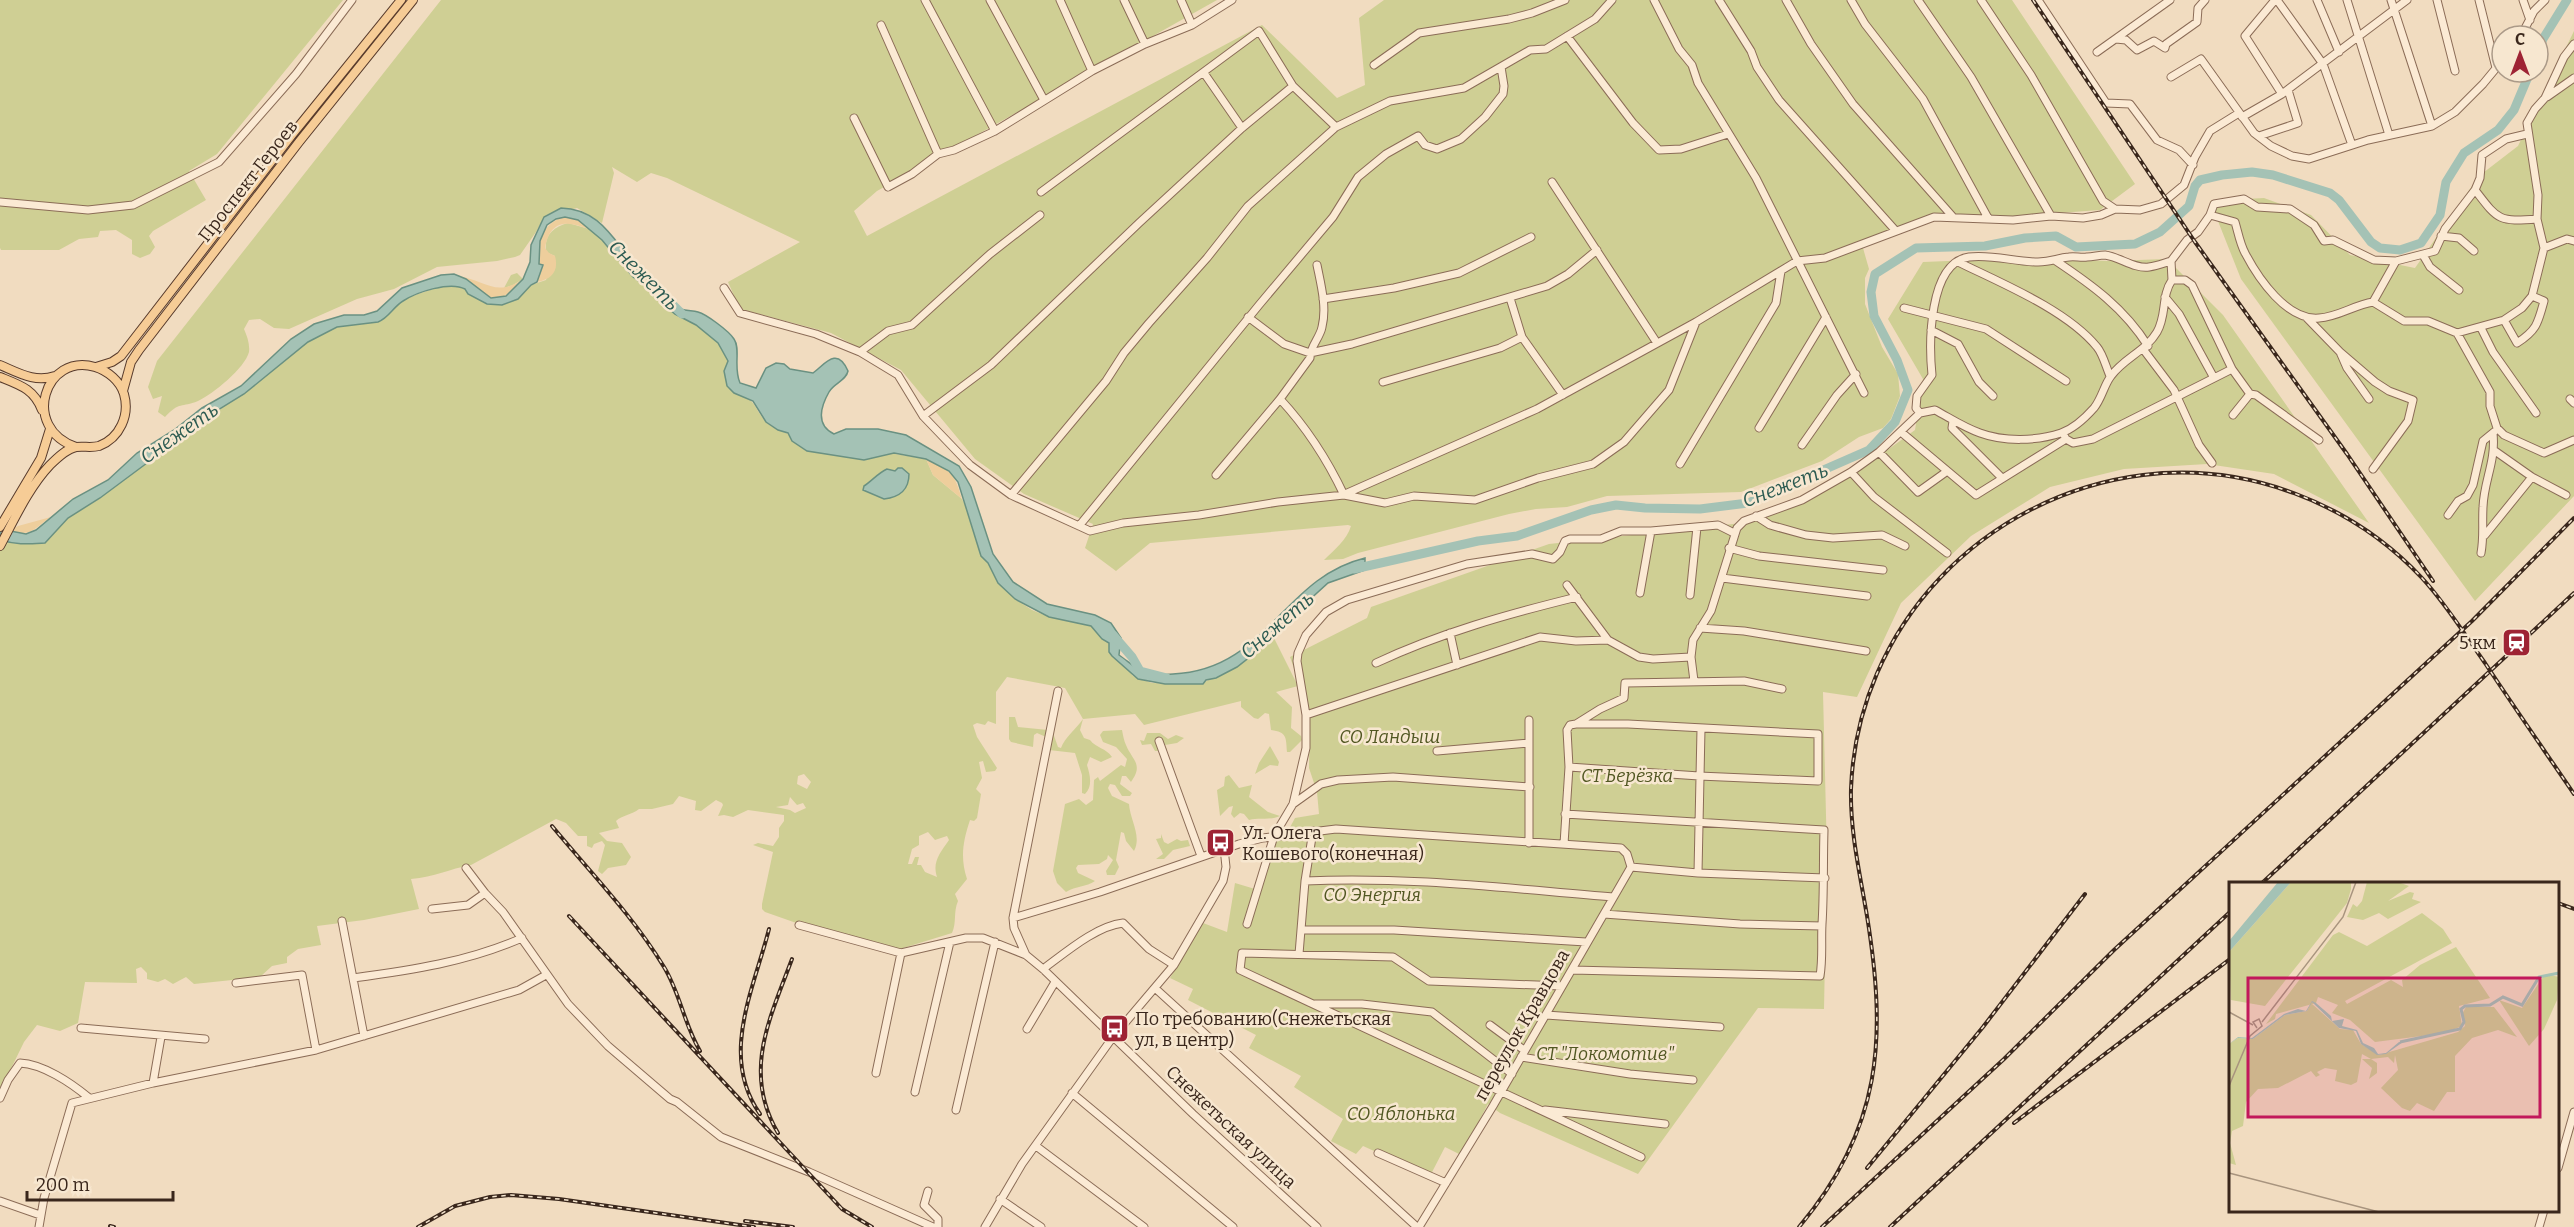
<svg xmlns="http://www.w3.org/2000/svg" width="2574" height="1227" viewBox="0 0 2574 1227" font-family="Bitter,serif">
<rect width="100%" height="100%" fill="#f1dcc0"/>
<path fill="#cfcf94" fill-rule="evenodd" d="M0,0H343L217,154L189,171L206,200L153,231L149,236L155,247L150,254L140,258L132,254V240L116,230L100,231L98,237L79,239L59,250H1L0,248Z
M441,0H1217L877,191L854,211L867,236L1262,25L1337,98L1365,85L1359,18L1384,0H2012L2135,184L2100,210L2007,217L1934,214L1863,248L1869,269L1865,278V304L1882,347L1898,374L1900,396L1891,419L1883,428L1859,437L1822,461L1741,492L1607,496L1567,507L1536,509L1509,514L1358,553L1343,559L1324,560C1334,550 1347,540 1351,526L1348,525L1150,543L1116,571L1085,548L1093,524L1024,494L975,459L901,370L831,333L740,309L728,282L800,242L667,178L651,173L637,182L612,167L614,173L602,223L577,208L544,217L536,232L520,255L515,257L497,261L437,267L394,289L357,299L289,329L274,328L260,319L249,320L244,329C247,336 250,344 249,352C245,368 213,394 198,401C181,408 180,401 165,417L158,412L162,396L153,399L148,387L157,361Z
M2574,31V496L2475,601L2241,279L2210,201L2264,198L2311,215L2350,255L2415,268L2479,176L2518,146Z
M568,223L589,229L602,240L633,277L651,290L655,297L675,314L696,325L718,343L728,361L724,371L734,393C758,401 751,403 765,421C770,427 779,429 786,433C790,434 799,447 807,451L864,460L889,453L926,459L933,475L962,499L967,509L981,556L988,563L998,583L1015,599L1032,610L1049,617L1091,626L1109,643L1112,656L1127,668L1133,676L1152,683L1200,684L1237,667L1274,638L1298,686L1276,692L1292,707L1291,728L1301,736L1302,740L1290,752H1287C1286,737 1287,732 1271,730L1269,714L1265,713L1258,719L1254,718L1241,707V701L1144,725L1135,714L1083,719L1080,730L1084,738L1090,740C1096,748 1106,748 1112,757L1101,762L1090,757L1087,765C1090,775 1093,786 1085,794L1082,793V775L1075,753L1049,750L1046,737L1037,733L1034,735L1033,747L1011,742L1009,739V717H1015L1018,727L1048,730L1053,733L1058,747L1061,748C1065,737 1076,729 1083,719L1065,688L1007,677L996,692V724L988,721L985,725L977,723L973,725L977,737L997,768L995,771L986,772L983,761L979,762L982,778L976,789L981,794L977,818L974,821L970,820C963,841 960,858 967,879L955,894L958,901C953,913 957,922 952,933L900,949L839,938L765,912L762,909V904L773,852L753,845L758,843L773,846L779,837V828L784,821V815L748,810L733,817L724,815L718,816L723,805L722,803L716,800L701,811L695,810L696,801L679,796L673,804L652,809H639C632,815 622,815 616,821L619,828L599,833L607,841L622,843L631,857L626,865L608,868L602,874L598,871L605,845L602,841L594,844L592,848L587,846V836H578L566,823L556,819L471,865C449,869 435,877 411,879L419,909L364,920L317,926L321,945L298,949L287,957V963L272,966L260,977L194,984L186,977L173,984L165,979L158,982L147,979V973L141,967L136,969L137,983L85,982L78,1023L60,1031L37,1025L24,1042L2,1087L0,1086V540C15,545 29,544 45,543L68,518L100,498L221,408L244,394L308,342L337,327L378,322C389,318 393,308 402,301C412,295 450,282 460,286C469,289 479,298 487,304L518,299L531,285L546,280L555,256L546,252C544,235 553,227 568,223ZM804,774L811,782L807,789L797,784L798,776ZM790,797L797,805L803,803L806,808L795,813L790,810L776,807L788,805ZM928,832L935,840L947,836L949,840C940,853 932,862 937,877L925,872L921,865H917L919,857H915L912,864H908L912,849L919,845V836Z
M2023,258L2109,261L2167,259L2223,315L2369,523L2274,474L2207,464L2124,469L2050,487L1971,536L1901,603L1857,697L1823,692L1827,856L1824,1009L1758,1008L1638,1174L1500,1113L1488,1104L1461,1155L1445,1147L1430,1176L1363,1146L1356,1154L1331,1141L1343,1119L1294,1087L1301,1076L1249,1048L1256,1035L1188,1000L1193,989L1170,978L1203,923L1227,932L1235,883L1255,889L1274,841L1289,836L1288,831L1295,818L1319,814L1317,792L1309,768L1310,715L1290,657L1367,618L1371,607L1549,544L1742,523L1849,478L1915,430L1923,379L1888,319L1923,262Z
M517,273L523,279L513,285L504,288L511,275Z
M1122,730C1123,735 1124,741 1126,745C1132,760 1144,764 1131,782L1126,776H1122L1120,784L1132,793L1130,796H1122L1115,785L1110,784L1108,788L1112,796L1129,804C1130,820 1142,836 1134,851L1126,841L1124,833L1121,832L1116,860L1119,867L1115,875H1107L1106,871L1113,860L1108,855L1107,859L1099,864L1078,865L1076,868L1078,873L1095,881C1086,887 1076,886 1066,892L1057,883L1053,871L1065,804L1079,799L1086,805L1093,800L1094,780L1098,777L1100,781L1121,765L1125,767L1127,759L1116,747L1103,742L1100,735L1103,731Z
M1147,733H1160L1168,739L1176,735L1184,738L1177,743L1165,745L1167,749L1163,751H1155L1151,744L1142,745L1140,740L1144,741Z
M1270,746L1279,762L1278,766L1270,765L1255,774L1259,763Z
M1229,775L1239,788L1252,785L1249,797L1268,812L1280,816C1269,821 1260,817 1249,820L1244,814L1240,813L1234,818L1231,814L1233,806L1229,807L1220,816L1217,790L1224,786L1225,777Z
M1161,834L1164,842L1168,844L1177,839L1181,841L1188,840L1190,846L1173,850L1164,859H1156L1163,854L1156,839L1161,838Z"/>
<path fill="#eece9c" d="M565,217L578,220L589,229C566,220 550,220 545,248L549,253L555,256C559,271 552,279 537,282L543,265L539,264C535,244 544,221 565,217Z
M458,276C485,280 496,298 523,279L512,292L497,299C481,297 473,282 458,276Z
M926,459C952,471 954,473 962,499L933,475Z
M51,517C30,531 35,535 7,532L18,526Z"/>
<path fill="#a4c2b5" stroke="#6a9182" stroke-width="1.5" d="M561,208C603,209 615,245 641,271C647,276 654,279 660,285C665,291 665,300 671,304C680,311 688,310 698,312C706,314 729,331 734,339C741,349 733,368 740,383L756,388L766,368L776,363L784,364L790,369L813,373C825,364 837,346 848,371C846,381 834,383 829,392C821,406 815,425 834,434L846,429H878L906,435L959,466L971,487L993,554L1013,582L1047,604L1095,615L1111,623L1121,638L1119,655C1128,661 1135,669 1146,673C1155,676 1164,675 1173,674C1267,670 1282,578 1365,558V570L1328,583L1295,613L1274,638L1237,667L1216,678L1206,680L1203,684H1165L1138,679L1112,656L1109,652V643L1102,639L1091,626L1049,617L1015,599L998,583L988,563L981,556L958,482L949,471L926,459L894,453L864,460L807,451L792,441L788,433L778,430L766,422L753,401L734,393L727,386L724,371L728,361L718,343L696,325L675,314L655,297L651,290L633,277L602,240L578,220L565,217L556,219L547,225L540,241L539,264L543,265L537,282L531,285L518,299L502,305L487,304L468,294L465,289C450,281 417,292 403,301C393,307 389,318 378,322L337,327L308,342L244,394L221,408L100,498L68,518L45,543C27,544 17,545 0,540V529L26,534L36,530L73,499L108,480L137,453L174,430L202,408L241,386L291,339L314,324L344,315H364L377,311L402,288L441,275L454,274L466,279L491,298L506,296L523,279L530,262L531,245L544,217Z
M898,468H902L909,474C909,490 900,497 884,499L863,490L864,486C872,481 878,473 887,469L895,471Z"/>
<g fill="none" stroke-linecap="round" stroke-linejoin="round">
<path stroke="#a4c2b5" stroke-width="9" d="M2538,52L2543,39L2567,0
M660,292L682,314
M1354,569L1478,541L1517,536L1591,510L1616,505L1645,508L1700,509L1748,503L1869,450L1895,422L1908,390L1897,360L1874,316L1871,292L1875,274L1916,248L1985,246L2025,238L2056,236L2076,247L2135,244L2160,232L2189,206L2195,186L2200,180L2222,175L2252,172L2273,175L2330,193L2339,200L2371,242L2380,248L2400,250L2421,243L2440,215L2446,182L2464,153L2498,130L2514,110L2530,72
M1113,635L1132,657L1140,671L1167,678"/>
<defs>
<path id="minor" d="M925,0L995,131
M990,0L1044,100
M1060,0L1092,71
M1124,0L1145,44
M1181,0L1192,25
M1654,0L1679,49L1692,65L1698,83L1756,178L1864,393
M1719,0L1751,51L1757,67L1779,100L1895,230
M1786,0L1811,44L1853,104L1953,217
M1851,0L1865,24L1923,99L1988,218
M1918,0L1971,77L2051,216
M1981,0L2031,75L2103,201L2115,209
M2038,0L2106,103L2130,104L2157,140L2179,150L2193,165
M2275,0L2245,36L2282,94
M2277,0L2323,64L2352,145
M2317,0L2339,52
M2347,0L2389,135
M2391,0L2432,126
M2437,0L2455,71
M2479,0L2496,68
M2523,0L2530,20
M881,25L938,154
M1567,36L1633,123L1659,150L1681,149L1728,134
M2521,36L2534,11L2545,0
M2116,39L2126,40L2137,50L2154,41L2165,48L2166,44L2197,22L2198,8L2205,0
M2097,52L2170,0
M1374,65L1419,33L1509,19L1532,13L1565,0
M1204,73L1242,128
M2171,77L2201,59L2254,133L2271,146L2292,156L2309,159L2368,140L2432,126L2455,112L2483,84L2502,61
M2547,97L2574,78
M2242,117L2282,94L2407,0
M854,118L888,187L912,174L938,154L954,150L995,131L1092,71L1145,44L1192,25L1232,0
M2259,136L2298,123L2288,90
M1552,182L1657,343
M2475,190C2498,220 2498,222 2537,219
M1041,192L1259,31L1293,86L1336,127
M0,202L88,210L133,205L219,162L296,74L352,0
M2210,215L2235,222C2238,232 2240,244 2245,253C2258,278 2287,321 2319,318C2338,317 2354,305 2373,302L2404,321H2428L2457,333L2504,320L2522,308L2532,296L2544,248L2537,219L2538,195L2527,123L2535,109L2545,98L2564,57L2574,44
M2441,236L2459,238L2474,251
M2544,248L2567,239L2574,241
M2423,255L2430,267L2459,290
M2056,261C2092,285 2124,308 2148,346
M1958,262C2001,283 2067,310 2097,347C2103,354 2106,367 2110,376
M2172,280L2171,261L2187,240L2198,232L2210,215L2214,204L2244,199L2257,207L2290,209L2314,225L2324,241L2333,240L2374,260L2396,261
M724,288L740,313L816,334L860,352L898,375L923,416L970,465L1011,495L1090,531L1123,523L1199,515L1278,502L1344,495L1385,503L1414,496L1475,500L1538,478L1593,464L1624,442L1669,390L1696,322
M2165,297L2179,314L2214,378
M1510,298L1522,337L1563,395
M1323,299L1394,288L1459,273L1531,237
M2373,302L2396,261L2435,251L2445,229L2475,190L2480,178L2482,155L2506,139L2527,134
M1904,308L1986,329L2066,381
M1248,317L1284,344L1310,353L1352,344L1547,286L1568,274L1597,250
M2307,318L2340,352L2347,368L2369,399
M2504,320L2517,343C2537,330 2538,323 2544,301L2532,296
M2481,328L2493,352L2536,413
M1931,330L1958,344L1979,382L1993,396
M2457,333L2490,392V406L2497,428L2504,435L2544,453L2574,440
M2143,349L2174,390L2199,445L2212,463
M860,352L888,331L912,325L990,254L1040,215
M2340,352L2375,382L2389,391L2413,400L2408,421L2373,469
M1383,382L1500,348L1522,337
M1280,399C1307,428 1327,459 1344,495
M2570,399L2574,403
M1920,413L1916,408L1917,396L1932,375C1929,345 1928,263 1969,257C1992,254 2015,262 2038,262C2052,262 2057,258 2069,257C2075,256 2081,258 2087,257C2093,257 2099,255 2105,255C2120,257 2134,269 2149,267C2157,266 2164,263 2171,261
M2233,415L2250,394
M923,416L991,365L1139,223L1242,128L1293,86
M1953,421L1952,428L2002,478
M1759,428L1826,317
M1901,432L1976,495L2066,439
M2064,435L2066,439L2073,443L2093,439L2232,369
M1802,445L1837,395L1856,374
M2495,451L2532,477L2566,495
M1879,452L1918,492L1946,472
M1680,464L1776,303L1781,271
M1851,472L1874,497L1947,553
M1216,475L1280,399L1310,358C1310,346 1320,338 1322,327C1327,307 1321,285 1317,265
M1345,494L1537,409L1696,322L1797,261L1825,258L1934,217L2013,220L2051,216L2083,218L2101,215L2115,209L2140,210L2161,204L2184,185L2195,157L2210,131L2239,113
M1011,495L1106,381L1124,353L1149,323L1207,258L1248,206L1336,127L1390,101L1464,88L1530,50L1546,49L1595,19L1612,0
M2448,515L2458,501L2467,496L2473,485L2483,441L2494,432
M1756,516L1770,525L1806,535L1833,538L1882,535L1905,546
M1079,526L1259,305L1333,217L1358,177L1386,154L1418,136L1425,145L1437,149L1461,139L1485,117L1503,94L1504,86L1501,67
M2485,535L2532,477
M1729,548L1759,556L1883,570
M2481,553C2484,537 2482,523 2483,507C2484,480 2496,462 2493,433
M1722,578L1867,596
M1567,585L1608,640
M1640,593L1651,531
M1690,595L1697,527
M1700,628L1744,631L1866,651
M1450,633L1457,665
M1376,663C1440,633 1508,614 1577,597
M1694,681L1691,657L1693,640L1711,611L1737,528L1744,521L1802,500L1851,472L1879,452L1920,413L1935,410C1950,418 1963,427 1980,433C2004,442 2037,441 2061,433C2073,429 2086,417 2094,408C2102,398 2104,385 2111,376C2124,358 2146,351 2157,332C2167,315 2161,296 2172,280H2185L2192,285L2232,369L2250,394L2256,395L2319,440
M1306,715L1540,637L1576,641L1608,640L1639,657L1653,659L1691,657
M1529,720V843
M1159,741L1201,856
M1437,751L1529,743
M1569,767L1699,776L1818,781V734L1628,724H1576
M1293,804L1321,784L1338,780L1393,777L1530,787
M1565,814L1824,830C1823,862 1824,893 1822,924C1821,942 1823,958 1820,976L1572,970
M1564,844L1569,767L1567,730L1570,725L1576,724L1600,709L1624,698L1625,683L1744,681L1782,689
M1631,867L1698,873L1825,878
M466,868L485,893L503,912L568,1004L608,1046L670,1099L677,1102L721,1137L809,1172L933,1227
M1698,873L1701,729
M1305,881C1407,876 1512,889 1613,897
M432,909L468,905L485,893
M1604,914L1740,924L1822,926
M1013,918L1100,892L1239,844L1263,838L1336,829L1621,848L1627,854L1631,867
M342,921L364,1036
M1247,924L1274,836L1293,804L1306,748V715L1297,661L1298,653L1306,635L1326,612L1347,600L1467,564L1532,554L1553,559L1560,552L1565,541L1570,539H1601L1621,531H1651L1718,525L1734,533
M799,925L901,953L966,938H983L1026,955L1043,969L1193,1114L1317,1227
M1301,930H1394L1586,942
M1299,954L1305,881L1313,831
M1026,955L1014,928L1013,918L1058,691
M1043,969C1065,953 1096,926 1123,923L1149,949L1174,965
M353,978C412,970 467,962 522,938
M236,983L302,975L316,1050
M1562,986L1429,981L1393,957L1242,953L1240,970L1641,1157
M1156,989L1417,1227
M1315,1004H1362L1432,1012L1512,1074
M1546,1015L1720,1027
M1490,1025L1524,1050
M81,1028L205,1039
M1027,1029L1055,982
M1521,1057L1630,1074L1693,1080
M876,1073L901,953
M153,1083L161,1037
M915,1092L950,942
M1072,1093L1233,1227
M0,1098L8,1080L20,1063C43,1064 71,1083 88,1097
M956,1110L995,942
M1545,1110L1665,1124
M1036,1146L1144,1227
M1378,1153L1446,1183
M2558,1168L2574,1112
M928,1191L924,1205L938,1219V1227
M1000,1199L1041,1227
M0,1201L40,1215
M39,1227L44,1198L72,1103L153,1083L316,1050L519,990L546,975
M985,1227L1022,1164L1113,1037L1174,965L1223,881L1226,867L1224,848
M1419,1227L1493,1106L1631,867
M2539,1227L2544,1210"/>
<path id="major" d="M0,365C19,373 35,383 55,376
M96,367L112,362L121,356L291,136L401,0
M0,377C20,385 34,389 42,410
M123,391L131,362L139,350L299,142L413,0
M0,527L41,458L50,429
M0,546C14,520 29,487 50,465C57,458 66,449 76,447C84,446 91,448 99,446C120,438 130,415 124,394C120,381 108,371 95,367C45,352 20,428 76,447"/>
</defs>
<use href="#minor" stroke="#8b6c57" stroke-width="9"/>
<use href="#major" stroke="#583b2c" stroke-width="10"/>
<use href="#minor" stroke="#fbead4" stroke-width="7"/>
<use href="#major" stroke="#f6cc96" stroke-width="8"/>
<defs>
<path id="rail" d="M2033,0L2195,242L2347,454L2433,581
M552,826C590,872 633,916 664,967C680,993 684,1024 700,1051
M2261,884L2574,593
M2558,903L2574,909
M569,916L842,1209L872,1227
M760,1114C719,1056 754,989 769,929
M2014,1123L2230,959
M778,1133C742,1072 770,1018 792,959
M1867,1168L1983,1027L2085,894
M745,1221L793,1227
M110,1226L114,1227
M418,1227L455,1206L490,1197L511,1195L559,1199L754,1227
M1799,1227C1882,1128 1887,1039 1867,916C1860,874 1850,832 1851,789C1857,626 1984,495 2143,475C2246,462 2352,503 2422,578C2446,604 2465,635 2485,663C2514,707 2544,750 2574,794
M1822,1227L2004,1059L2114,950L2472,621L2574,518
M1890,1227L2230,912"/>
</defs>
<use href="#rail" stroke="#3a271c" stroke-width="4"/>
<use href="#rail" stroke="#f7e7d0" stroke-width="1.5" stroke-dasharray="4.5" stroke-linecap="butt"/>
</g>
<defs>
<symbol id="station-square" viewBox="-11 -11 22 22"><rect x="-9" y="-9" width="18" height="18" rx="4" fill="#9e2334" stroke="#f7e7d0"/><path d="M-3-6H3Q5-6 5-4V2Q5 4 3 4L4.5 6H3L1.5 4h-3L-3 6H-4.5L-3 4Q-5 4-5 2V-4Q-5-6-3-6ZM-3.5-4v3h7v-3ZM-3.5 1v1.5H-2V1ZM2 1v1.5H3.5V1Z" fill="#fff"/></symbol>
<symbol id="bus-square" viewBox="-11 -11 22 22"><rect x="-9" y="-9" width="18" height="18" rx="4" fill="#9e2334" stroke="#f7e7d0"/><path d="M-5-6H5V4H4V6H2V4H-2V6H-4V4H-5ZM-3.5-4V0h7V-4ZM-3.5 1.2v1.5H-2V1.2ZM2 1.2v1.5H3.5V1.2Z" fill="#fff"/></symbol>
</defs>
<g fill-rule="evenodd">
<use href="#station-square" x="2500" y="626" width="33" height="33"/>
<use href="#bus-square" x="1204" y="826" width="33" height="33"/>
<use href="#bus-square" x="1098" y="1012" width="33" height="33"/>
</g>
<g text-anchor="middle" stroke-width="5" stroke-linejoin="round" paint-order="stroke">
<g font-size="18" fill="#3a271c" stroke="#f7e7d0">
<text transform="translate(248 181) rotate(-52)" y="6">Проспект Героев</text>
<text transform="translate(1522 1025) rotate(-60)" y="6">переулок Кравцова</text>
<text transform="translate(1231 1127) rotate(43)" y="6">Снежетьская улица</text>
</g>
<g font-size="18" fill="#3a271c" stroke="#f7e7d0" text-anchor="start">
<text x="2496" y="649" text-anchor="end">5 км</text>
<text x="1242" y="839">Ул. Олега<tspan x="1242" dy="21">Кошевого(конечная)</tspan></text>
<text x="1135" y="1025">По требованию(Снежетьская<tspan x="1135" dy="21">ул, в центр)</tspan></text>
</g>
<g font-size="18" font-style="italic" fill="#515722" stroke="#f7e7d0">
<text x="1390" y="743">СО Ландыш</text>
<text x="1627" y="782">СТ Берёзка</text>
<text x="1372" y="901">СО Энергия</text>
<text x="1605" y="1060">СТ "Локомотив"</text>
<text x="1401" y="1120">СО Яблонька</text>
</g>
<g font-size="20" font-style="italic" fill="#2b5a51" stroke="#f7e7d0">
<text transform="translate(644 275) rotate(45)" y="7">Снежеть</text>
<text transform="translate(179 433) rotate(-35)" y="7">Снежеть</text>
<text transform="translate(1785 485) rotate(-21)" y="7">Снежеть</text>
<text transform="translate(1277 625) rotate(-41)" y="7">Снежеть</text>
</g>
</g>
<g transform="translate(2229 882)">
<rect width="330" height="330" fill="#f1dcc0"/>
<path d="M62,0H122V7L118,21L36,124L2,118L0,70ZM138,0H169L180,4L159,19L181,10L185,11L183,17L192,20L159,37L150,31L134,38L118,35L124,22L128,25L133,19ZM193,31L214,47L223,61L116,119L118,122L162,98L174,105L173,98L191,83L227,65L261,116L230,124L233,144L216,151L146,160L121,138L103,131L109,123L89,115L87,121L47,132L46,137L37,142L104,53L110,50L138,64ZM321,93L330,95L328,118L315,147L300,164L270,118L293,126L314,95ZM82,121L111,147L124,148L132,162L150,173L229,150L236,144L233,132L237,125H265L288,155L269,148L243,156L226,174V210H218L205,229L188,221L181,229L173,226L152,206L169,188L166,173L165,181L159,175L142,177L148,181V191L140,197L143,186L133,177H142L133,172L128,200L122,203L106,199L108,188L96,186L88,190L91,193L87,195L82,189L49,206L29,207L17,220L14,244L3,249L1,261L7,283L0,281V162L9,156L24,157L56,133L78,129Z" fill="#cfcf94"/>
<path d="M49,0H62L0,70V59ZM83,119L87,121L102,134L103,139L115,137L113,144L128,148L134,161L145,166L149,172L157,171L170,160H174L157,172L148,173L132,162L127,149L110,146L83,120L78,129L56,133L24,157L9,156L0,162L9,155L23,156L55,132L69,127L77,129Z" fill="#a4c2b5"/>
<path fill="none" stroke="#a4c2b5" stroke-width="3" d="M171,160L231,147L235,140L232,127L236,124L261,123L274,115L293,123L310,95L330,91"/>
<path fill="none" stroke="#a8947e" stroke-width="1.5" d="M0,130L24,143M33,140L114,35L127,0M0,204L21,154L33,144L30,137L24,140L28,146M0,291L150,330"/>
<path fill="#c2185b" fill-opacity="0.15" stroke="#c2185b" stroke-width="3" d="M19,96H311V235H19Z"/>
<rect width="330" height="330" fill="none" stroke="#3a271c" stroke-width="3"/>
</g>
<g transform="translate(2520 54)"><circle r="28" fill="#f7e7d0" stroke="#ab9a88" stroke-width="1.5"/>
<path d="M0-4.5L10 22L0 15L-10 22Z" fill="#9e2334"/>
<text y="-9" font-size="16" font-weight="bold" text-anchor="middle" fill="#3a271c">С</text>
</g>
<path d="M27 1191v9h146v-9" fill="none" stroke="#3a271c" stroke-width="3"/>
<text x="36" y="1191" font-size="18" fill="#3a271c" stroke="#f7e7d0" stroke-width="4.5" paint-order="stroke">200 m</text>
</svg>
